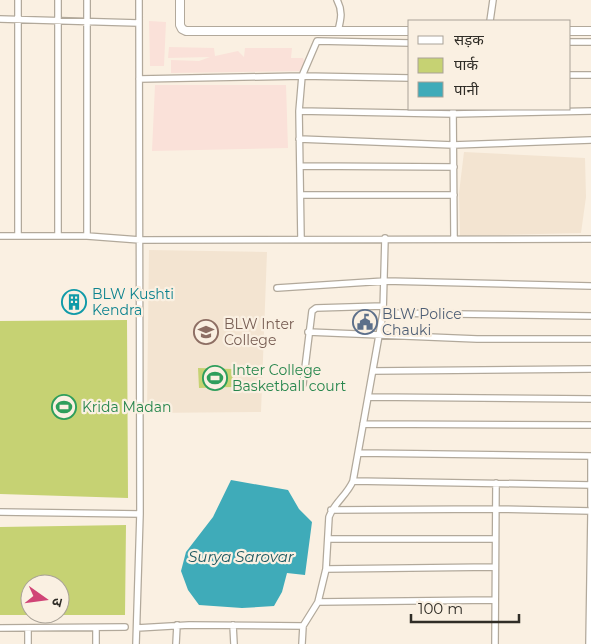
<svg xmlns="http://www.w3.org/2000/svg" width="591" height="644" viewBox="0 0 591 644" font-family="Montserrat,'Noto Sans Devanagari',sans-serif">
<rect width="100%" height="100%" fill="#faf0e2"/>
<path fill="#fae1d9" d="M149,21L166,22L164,66H150Z
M169,47L214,48L215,56L238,51L244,57L245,48H292L291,58H303L308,71L171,73V60L199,61L210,57L168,58Z
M155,85H286L288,148L152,151Z"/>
<path fill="#f3e4d1" d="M464,152L585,158L586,197L581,233L460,236L459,193Z
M149,250L267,252L261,412L147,413Z"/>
<path fill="#c6d273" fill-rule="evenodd" d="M127,320L128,498L0,494V321Z
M198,368L233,369L232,387L199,388Z
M126,525L125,615H0V527ZM30,584H60V614H30Z"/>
<path fill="#3fabb9" d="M231,480L288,490L299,509L312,522L305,575L287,573L282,592L274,606L242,608L199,605L188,590L181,571L186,552L213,517Z"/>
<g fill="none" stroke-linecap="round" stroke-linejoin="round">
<defs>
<path id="minor" d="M337,0C343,11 341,19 338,31
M0,19L138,23
M490,21L493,0
M570,42H591
M410,43L317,41L302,76L299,111L453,114L591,111
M570,75H591
M139,79L302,76L410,78
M453,109L454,238
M299,111L301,239
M299,139L453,145L591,140
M300,166L454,167
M302,195H454
M0,236H87L140,240L591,239
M18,236V0
M58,236V0
M87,236V0
M277,288L385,281L591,286
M383,313L591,316
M308,332L477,339H591
M373,371L591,369
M303,384L312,311L316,308L383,306
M368,397L591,399
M363,424L591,425
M358,453L591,456
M591,456V506
M353,481L591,485
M331,510L495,509L591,511
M0,512L140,514
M328,539H494
M326,569L495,567
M318,602L495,600
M233,625L234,644
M303,626L318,602L326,569L329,517C334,503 347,495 353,481L383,313L385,238
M0,628L125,627
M28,628V644
M137,628L189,625L303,626L302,644
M96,644V628
M136,644L140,514L139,0
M176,644L177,625
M495,644L496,483
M589,644L591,514"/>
<path id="tertiary" d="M180,0V25L182,29L186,31H410
M570,31H591"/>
</defs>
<use href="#minor" stroke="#b2a99b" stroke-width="8"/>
<use href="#tertiary" stroke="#b2a99b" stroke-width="10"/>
<use href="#minor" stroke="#fff" stroke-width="5.5"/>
<use href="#tertiary" stroke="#fff" stroke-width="8"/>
</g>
<defs>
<symbol id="building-ring" viewBox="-11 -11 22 22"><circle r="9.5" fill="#faf0e2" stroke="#0f9aa8" stroke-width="1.5"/><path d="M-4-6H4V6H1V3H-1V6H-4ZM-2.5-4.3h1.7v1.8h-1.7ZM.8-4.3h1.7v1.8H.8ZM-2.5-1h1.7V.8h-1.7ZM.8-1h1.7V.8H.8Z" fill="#0f9aa8"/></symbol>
<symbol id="civic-ring" viewBox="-11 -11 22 22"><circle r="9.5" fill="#faf0e2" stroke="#5c6f8a" stroke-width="1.5"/><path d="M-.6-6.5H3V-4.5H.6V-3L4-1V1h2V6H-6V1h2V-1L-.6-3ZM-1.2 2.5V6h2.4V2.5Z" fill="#5c6f8a"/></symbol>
<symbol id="university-ring" viewBox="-11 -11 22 22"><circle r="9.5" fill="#faf0e2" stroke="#8d6e63" stroke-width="1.5"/><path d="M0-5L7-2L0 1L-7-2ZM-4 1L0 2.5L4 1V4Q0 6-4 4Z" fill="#8d6e63"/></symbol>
<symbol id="stadium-ring" viewBox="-11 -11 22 22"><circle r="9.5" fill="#faf0e2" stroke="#2e9e5b" stroke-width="1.5"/><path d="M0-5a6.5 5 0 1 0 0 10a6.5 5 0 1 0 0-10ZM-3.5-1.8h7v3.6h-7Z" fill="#2e9e5b"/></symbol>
</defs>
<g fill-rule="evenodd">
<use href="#building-ring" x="60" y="288" width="28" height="28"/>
<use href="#civic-ring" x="351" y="308" width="28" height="28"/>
<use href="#university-ring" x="192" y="318" width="28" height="28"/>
<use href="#stadium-ring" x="201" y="364" width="28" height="28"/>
<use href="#stadium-ring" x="50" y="393" width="28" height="28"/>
</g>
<g text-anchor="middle" stroke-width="4.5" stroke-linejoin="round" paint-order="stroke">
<g font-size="14" fill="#0d838f" stroke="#faf0e2" text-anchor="start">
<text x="92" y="299">BLW Kushti<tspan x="92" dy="16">Kendra</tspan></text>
</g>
<g font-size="14" fill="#4e5e75" stroke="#faf0e2" text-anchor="start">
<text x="382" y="319">BLW Police<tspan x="382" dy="16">Chauki</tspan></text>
</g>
<g font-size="14" fill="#785e54" stroke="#faf0e2" text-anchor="start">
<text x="224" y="329">BLW Inter<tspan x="224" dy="16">College</tspan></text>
</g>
<g font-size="14" fill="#27864d" stroke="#faf0e2" text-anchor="start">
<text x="232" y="375">Inter College<tspan x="232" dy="16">Basketball court</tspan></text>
<text x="82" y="412">Krida Madan</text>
</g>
<g font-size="15" font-style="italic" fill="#1e5961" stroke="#faf0e2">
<text x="241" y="562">Surya Sarovar</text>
</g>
</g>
<rect x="408" y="20" width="162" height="90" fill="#faf0e2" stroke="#a9a297"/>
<rect x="418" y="36" width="25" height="8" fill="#ffffff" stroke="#a9a297"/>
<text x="454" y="45" font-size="15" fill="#302d27">सड़क</text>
<rect x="418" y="58" width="25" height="15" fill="#c6d273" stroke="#a9a297"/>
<text x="454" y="70" font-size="15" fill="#302d27">पार्क</text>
<rect x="418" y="82" width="25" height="15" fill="#3fabb9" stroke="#a9a297"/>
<text x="454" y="95" font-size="15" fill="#302d27">पानी</text>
<g transform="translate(45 599) rotate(104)"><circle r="24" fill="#faf0e2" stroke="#a9a297"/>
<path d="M0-4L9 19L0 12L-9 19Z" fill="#d04476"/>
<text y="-8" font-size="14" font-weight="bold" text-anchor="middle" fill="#302d27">उ</text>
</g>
<path d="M411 614v8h108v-8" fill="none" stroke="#302d27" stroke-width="2.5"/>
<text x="418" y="614" font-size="15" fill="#302d27" stroke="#faf0e2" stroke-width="4" paint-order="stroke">100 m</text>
</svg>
